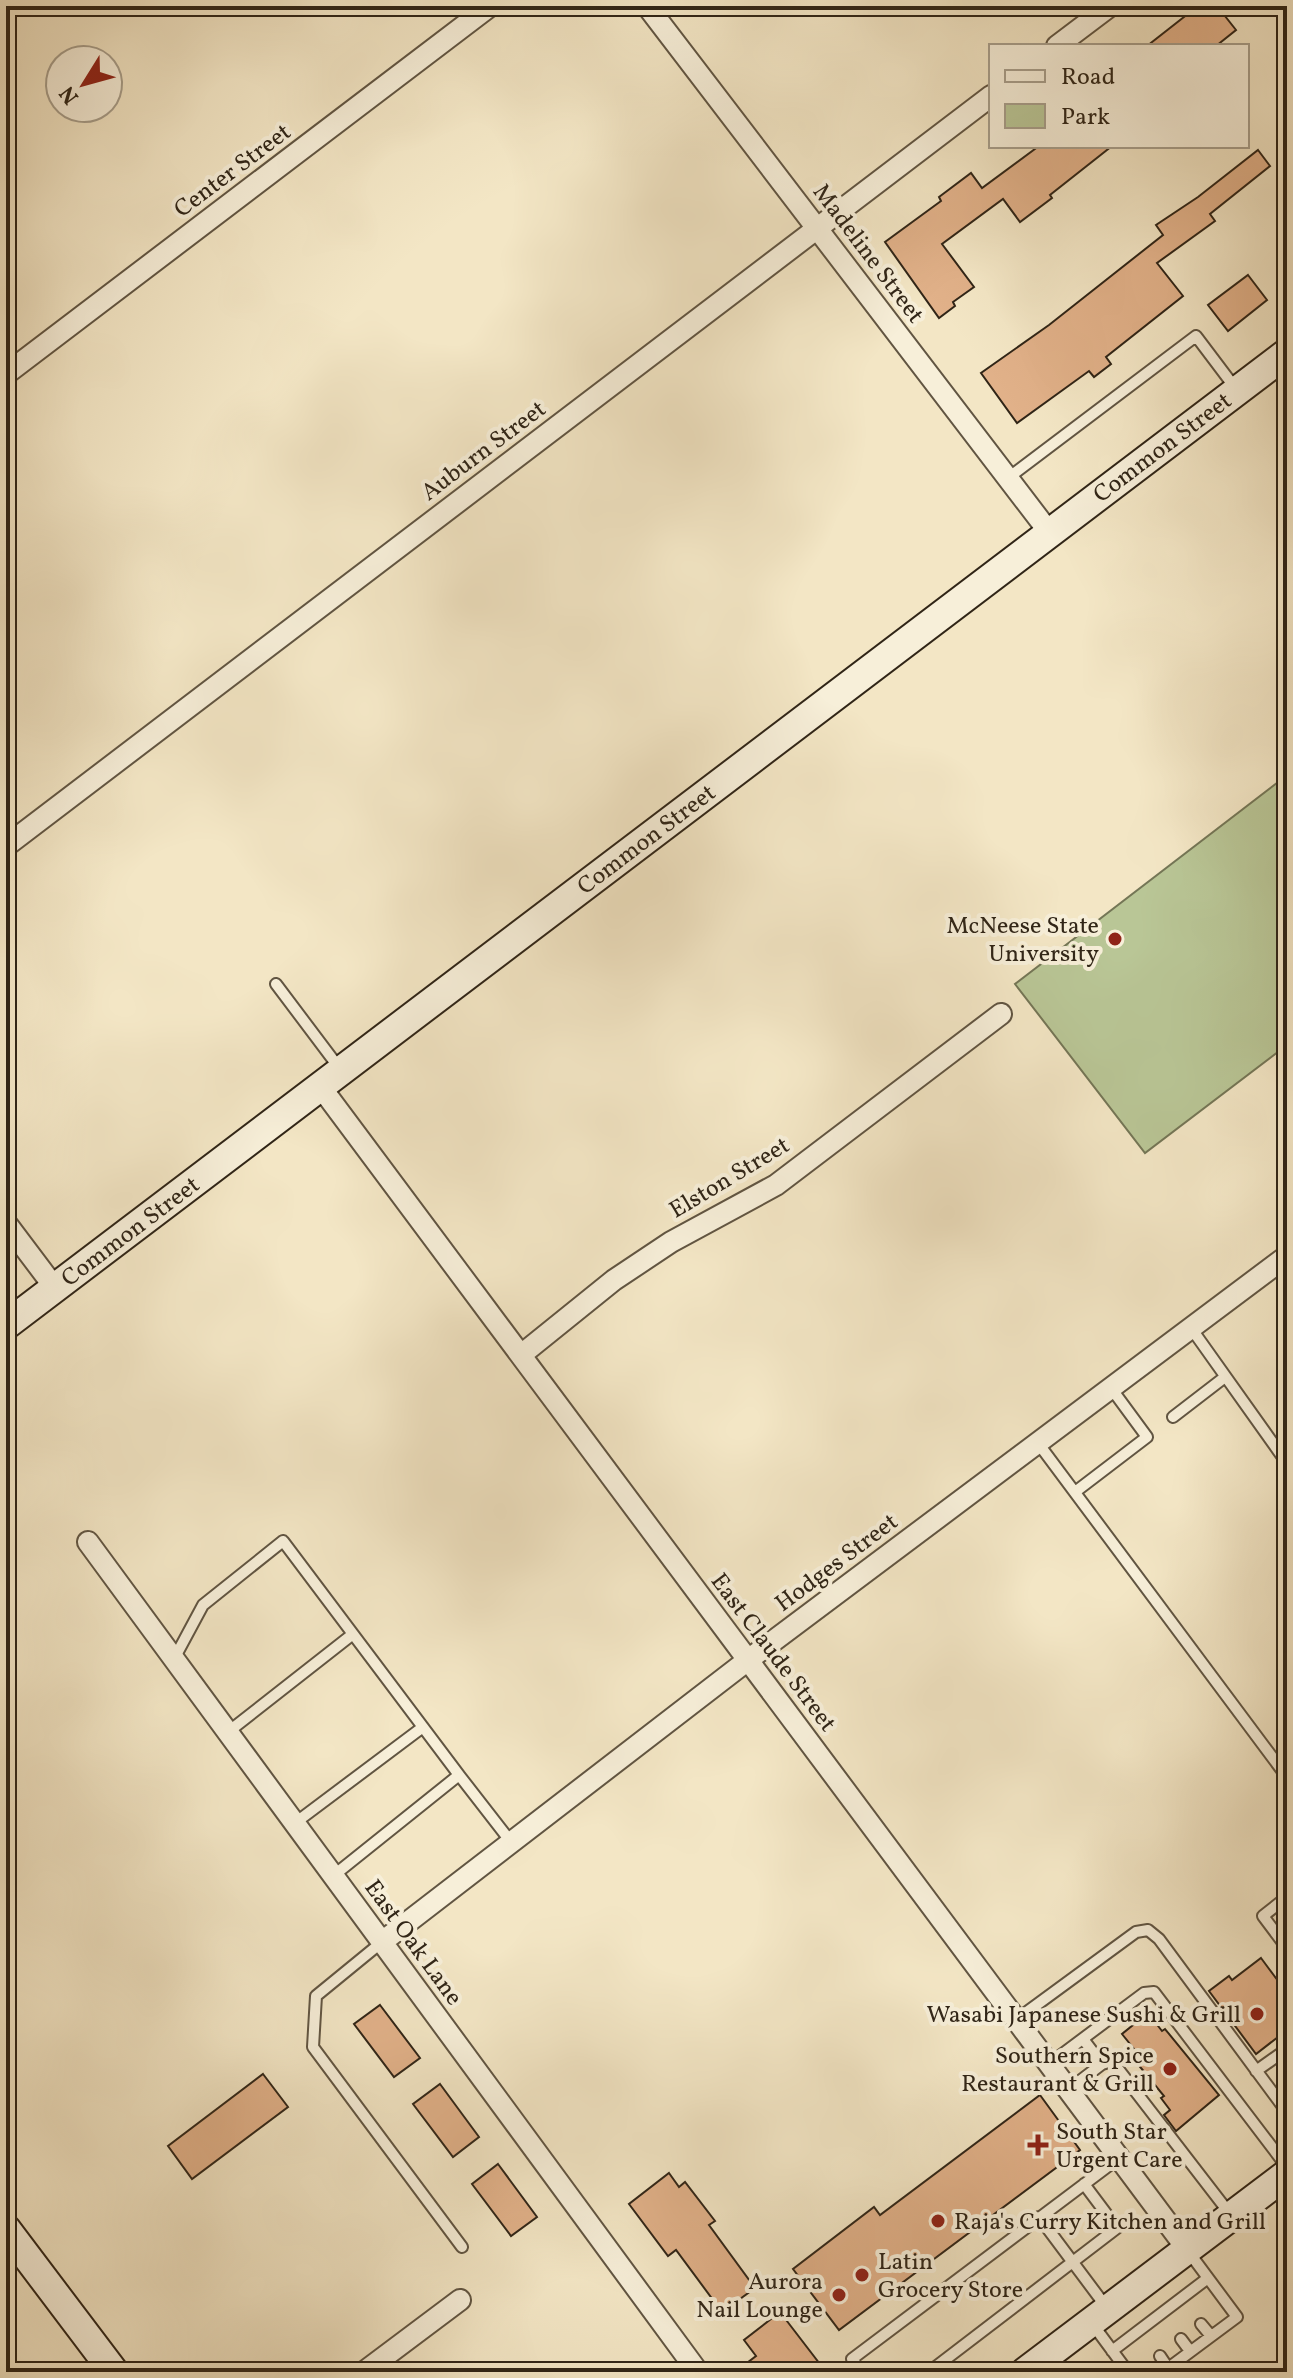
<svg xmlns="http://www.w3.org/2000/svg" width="1293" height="2378" viewBox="0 0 1293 2378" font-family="Vollkorn,serif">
<rect width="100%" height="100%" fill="#f3e6c5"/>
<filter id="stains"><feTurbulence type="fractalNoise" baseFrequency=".0025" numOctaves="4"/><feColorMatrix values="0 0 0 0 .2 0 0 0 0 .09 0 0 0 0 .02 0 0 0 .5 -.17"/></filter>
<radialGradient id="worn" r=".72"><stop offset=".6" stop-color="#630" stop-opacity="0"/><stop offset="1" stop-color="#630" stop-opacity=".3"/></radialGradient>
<path fill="#b9c696" stroke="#747656" stroke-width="2" d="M1286,776L1287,1045L1145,1153L1015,984Z"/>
<path fill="#e1b189" stroke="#302517" stroke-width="2" d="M1198,6H1217L1236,30L1216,46H1147Z
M1039,146H1112L1050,195L1052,198L1020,222L1003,199L942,244L974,287L953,302L955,306L939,318L885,242L941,201L939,197L971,173L982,188Z
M1258,150L1270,166L1210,214L1215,221L1157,263L1183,296L1106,357L1111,364L1094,377L1089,371L1017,423L981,373L1049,325L1163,235L1156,225L1198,197Z
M1248,275L1267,300L1228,331L1208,305Z
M1261,1958L1287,1993V2030L1256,2054L1209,1991L1229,1976L1232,1980Z
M380,2005L420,2058L394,2077L354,2024Z
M1148,2013L1162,2031L1165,2029L1219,2095L1176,2131L1164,2115L1170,2110L1161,2098L1164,2096L1132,2057L1138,2054L1122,2034Z
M263,2074L288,2107L192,2179L168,2146Z
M440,2084L479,2137L453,2157L413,2104Z
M1040,2095L1080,2150L839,2330L793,2269L874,2207L880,2215Z
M498,2164L537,2217L511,2236L472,2184Z
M669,2173L679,2187L685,2182L715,2221L709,2225L755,2288L722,2312L676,2250L668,2256L629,2204Z
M780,2312L826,2372H735L756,2356L744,2340Z"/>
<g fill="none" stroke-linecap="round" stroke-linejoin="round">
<defs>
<path id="lane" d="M1008,478L1196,336L1236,389
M276,984L340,1069
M1191,1328L1287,1463
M1173,1417L1225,1377
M1038,1443L1287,1777
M1075,1492L1147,1437L1111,1388
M174,1659L203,1605L283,1541L459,1775L333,1876
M6,1679V1687
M228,1732L353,1634
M459,1775L511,1842
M295,1823L423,1727
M1287,1897L1263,1916L1287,1948
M382,1942L316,1996L313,2047L462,2247
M1016,2020L1136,1932L1148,1930L1159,1939L1287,2112
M1083,2039L1102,2064
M1049,2064L1144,1993L1154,1992L1287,2167
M1256,2071L1287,2049
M1068,2090L1102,2064L1112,2061L1230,2214
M1039,2217L1107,2308
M1091,2322L1128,2372
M1201,2324L1211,2336
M1181,2339L1190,2351
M1112,2351L1208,2278
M1160,2356L1168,2368
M88,2372L103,2360
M862,2372L852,2359L1119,2158
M929,2372L1117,2228L1084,2184
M1163,2372L1237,2317L1188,2251"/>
<path id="street" d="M647,6L1049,532
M1057,46L1110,6
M6,374L490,6
M6,846L991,96
M320,1086L1187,2249
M6,1223L55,1288
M521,1355L614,1280L671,1242L776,1185L1001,1014
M88,1542L698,2372
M382,1942L748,1660L1287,1256
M364,2372L460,2300"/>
<path id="secondary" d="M6,1325L1287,353
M6,2229L114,2372
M1025,2372L1287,2174"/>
</defs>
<use href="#lane" stroke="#615542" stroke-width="14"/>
<use href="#street" stroke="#615542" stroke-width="24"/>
<use href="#secondary" stroke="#302517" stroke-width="32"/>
<use href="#lane" stroke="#f7efd9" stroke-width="10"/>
<use href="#street" stroke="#f7efd9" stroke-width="20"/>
<use href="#secondary" stroke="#f7efd9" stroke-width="28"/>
</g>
<g fill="#8f2418" stroke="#f7efd9" stroke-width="3">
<circle cx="1115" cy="939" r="8"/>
<circle cx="1257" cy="2014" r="8"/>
<circle cx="1170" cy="2069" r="8"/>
<path d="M1034 2133h8v8h8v8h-8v8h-8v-8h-8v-8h8z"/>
<circle cx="938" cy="2221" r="8"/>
<circle cx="862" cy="2275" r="8"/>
<circle cx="839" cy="2295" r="8"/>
</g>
<g text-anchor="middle" stroke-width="8" stroke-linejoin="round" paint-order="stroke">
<g font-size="24" fill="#302517" stroke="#f7efd9">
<text transform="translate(232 170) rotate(-37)" y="8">Center Street</text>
<text transform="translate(869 253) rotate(53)" y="8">Madeline Street</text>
<text transform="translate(1162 447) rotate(-37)" y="8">Common Street</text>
<text transform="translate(483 450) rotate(-37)" y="8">Auburn Street</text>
<text transform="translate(646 839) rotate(-37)" y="8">Common Street</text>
<text transform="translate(729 1177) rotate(-31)" y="8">Elston Street</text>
<text transform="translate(130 1231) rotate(-37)" y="8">Common Street</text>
<text transform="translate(836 1562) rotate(-37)" y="8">Hodges Street</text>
<text transform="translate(774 1652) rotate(53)" y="8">East Claude Street</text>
<text transform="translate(414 1942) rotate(54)" y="8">East Oak Lane</text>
</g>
<g font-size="24" fill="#302517" stroke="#f7efd9" text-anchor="end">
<text x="1099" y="933">McNeese State<tspan x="1099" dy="28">University</tspan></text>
<text x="1241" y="2022">Wasabi Japanese Sushi &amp; Grill</text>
<text x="1154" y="2063">Southern Spice<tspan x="1154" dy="28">Restaurant &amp; Grill</tspan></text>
<text x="1056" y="2139" text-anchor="start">South Star<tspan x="1056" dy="28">Urgent Care</tspan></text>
<text x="954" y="2229" text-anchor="start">Raja's Curry Kitchen and Grill</text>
<text x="878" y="2269" text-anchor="start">Latin<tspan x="878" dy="28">Grocery Store</tspan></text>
<text x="823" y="2289">Aurora<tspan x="823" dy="28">Nail Lounge</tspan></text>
</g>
</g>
<rect width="1293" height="2378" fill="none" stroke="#f3e6c5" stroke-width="32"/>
<rect x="8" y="8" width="1277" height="2362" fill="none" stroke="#302517" stroke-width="4"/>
<rect x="16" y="16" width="1261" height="2346" fill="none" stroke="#302517" stroke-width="2"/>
<rect x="989" y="44" width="260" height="104" fill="#f7efd9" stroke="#a79e8b" stroke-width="2"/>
<rect x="1005" y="70" width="40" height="12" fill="#f7efd9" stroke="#a79e8b" stroke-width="2"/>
<text x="1061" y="84" font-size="24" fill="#302517">Road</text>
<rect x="1005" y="104" width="40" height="24" fill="#b9c696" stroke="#a79e8b" stroke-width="2"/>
<text x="1061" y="124" font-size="24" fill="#302517">Park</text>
<g transform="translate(84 84) rotate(233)"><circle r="38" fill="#f7efd9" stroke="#a79e8b" stroke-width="2"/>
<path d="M0-6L14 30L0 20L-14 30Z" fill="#8f2418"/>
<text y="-12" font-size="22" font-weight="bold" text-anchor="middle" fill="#302517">N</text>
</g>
<rect width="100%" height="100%" filter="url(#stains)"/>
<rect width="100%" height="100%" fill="url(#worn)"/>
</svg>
